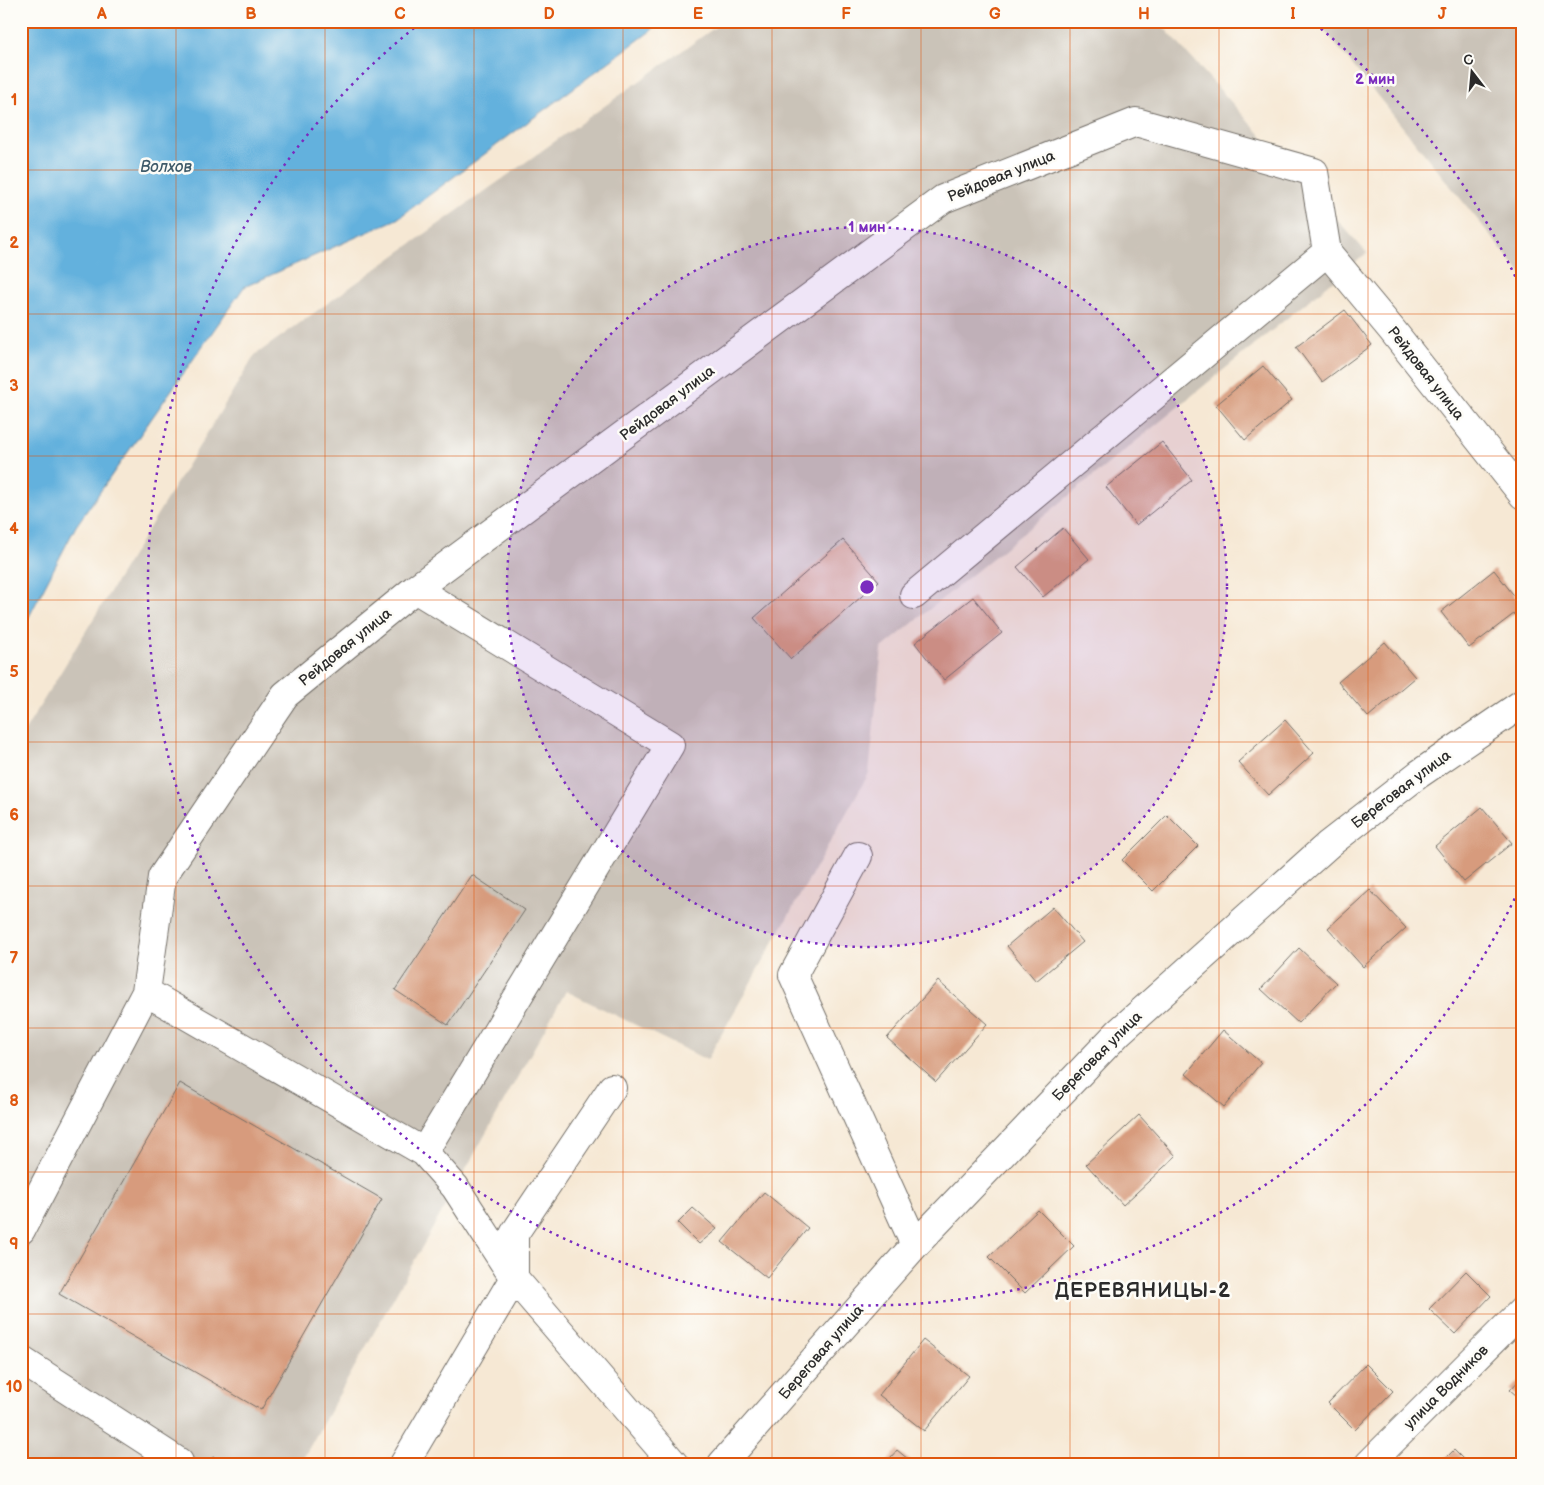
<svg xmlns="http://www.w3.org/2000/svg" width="1544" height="1485" viewBox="0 0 1544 1485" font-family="'Balsamiq Sans',sans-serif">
<rect width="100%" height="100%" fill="#fdfcf7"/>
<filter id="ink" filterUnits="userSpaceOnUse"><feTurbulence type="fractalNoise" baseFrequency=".02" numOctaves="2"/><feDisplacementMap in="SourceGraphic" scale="10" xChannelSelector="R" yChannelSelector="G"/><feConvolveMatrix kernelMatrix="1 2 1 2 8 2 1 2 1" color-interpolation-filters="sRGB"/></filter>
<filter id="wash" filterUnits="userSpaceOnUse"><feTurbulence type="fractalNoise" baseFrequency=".0096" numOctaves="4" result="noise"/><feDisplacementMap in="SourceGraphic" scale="20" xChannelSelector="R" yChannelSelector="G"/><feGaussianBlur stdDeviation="1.12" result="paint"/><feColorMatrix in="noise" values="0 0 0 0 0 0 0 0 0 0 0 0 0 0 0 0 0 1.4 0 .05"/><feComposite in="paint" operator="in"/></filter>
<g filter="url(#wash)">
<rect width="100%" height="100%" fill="#f6e8d4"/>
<path fill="#cac3b8" d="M724,21H1158L1367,253L882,648L869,773L707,1060L566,991L300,1464H21V737L255,355Z
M1317,21H1523V276Z"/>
<path fill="#63b1dd" stroke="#476e84" d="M21,21H661L652,30L397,219L244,287L76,526L21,632Z"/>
<g id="blocks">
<path fill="#d79b7d" d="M1345,310L1372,345L1322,382L1296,347Z
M1263,366L1292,400L1245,440L1216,405Z
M1162,442L1192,480L1136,525L1106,487Z
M1063,528L1089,559L1043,597L1017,567Z
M843,540L879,581L791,659L754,618Z
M1494,570L1523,607L1469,648L1441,612Z
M973,597L1002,633L944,680L915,643Z
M1385,642L1415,677L1368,717L1338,682Z
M1285,720L1314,753L1268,795L1238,762Z
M1482,807L1512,843L1464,882L1435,846Z
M1167,815L1198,846L1153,891L1122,860Z
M472,875L525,910L448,1025L395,990Z
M1370,890L1406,928L1363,967L1328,928Z
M1053,907L1083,942L1036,981L1007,946Z
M1299,948L1336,983L1298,1023L1261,989Z
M938,981L987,1024L936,1082L887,1038Z
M1223,1030L1261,1063L1224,1107L1186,1074Z
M180,1083L382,1199L261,1410L59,1294Z
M1139,1115L1176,1156L1123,1205L1086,1164Z
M764,1192L808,1228L767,1278L722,1242Z
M693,1208L717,1229L699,1244L678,1223Z
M1038,1210L1074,1246L1025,1293L989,1257Z
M1466,1271L1491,1296L1455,1334L1429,1309Z
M923,1340L969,1376L924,1431L879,1395Z
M1366,1364L1393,1391L1355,1430L1328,1403Z
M1523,1376V1401L1510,1390Z
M897,1450L914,1464H885Z
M1454,1450L1468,1464H1440Z
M213,1457L228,1464H209Z"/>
</g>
</g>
<g filter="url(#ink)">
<use href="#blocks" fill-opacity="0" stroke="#726d66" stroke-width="1"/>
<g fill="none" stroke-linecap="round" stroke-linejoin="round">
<defs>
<path id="minor" d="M415,589L670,745L424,1152
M914,595L1327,252
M858,856L793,975L915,1245
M146,992L162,877L285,695L415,589L943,199L1136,122L1314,172L1327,252L1392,330L1523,495
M21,1230L146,992L424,1152L455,1187L514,1278L674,1464
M21,1360L179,1462L178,1464
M404,1464L514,1278V1234L612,1088
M722,1464L915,1245L1119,1032L1329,844L1419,774L1523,703
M1369,1464L1523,1310"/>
</defs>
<use href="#minor" stroke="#726d66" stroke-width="30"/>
<use href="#minor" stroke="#fff" stroke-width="28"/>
</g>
</g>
<path fill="none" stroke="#df570e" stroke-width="1" stroke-opacity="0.55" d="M176,21V1464M325,21V1464M474,21V1464M623,21V1464M772,21V1464M921,21V1464M1070,21V1464M1219,21V1464M1368,21V1464M21,170H1523M21,314H1523M21,456H1523M21,600H1523M21,742H1523M21,886H1523M21,1028H1523M21,1172H1523M21,1314H1523"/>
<circle cx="867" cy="587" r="360" fill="#7b2cbf" fill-opacity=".12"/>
<g fill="none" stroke="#7b2cbf" stroke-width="2.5" stroke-dasharray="2.5 5">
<circle cx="867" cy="587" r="360"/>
<path d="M1521 885A719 719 0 1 1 419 24M1315 24A719 719 0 0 1 1521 289"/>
</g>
<g text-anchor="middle" stroke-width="5" stroke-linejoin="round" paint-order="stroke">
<g font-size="15" fill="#2b2b2b" stroke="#fdfcf7">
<text transform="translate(1001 176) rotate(-22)" y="5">Рейдовая улица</text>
<text transform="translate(1426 373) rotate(52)" y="5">Рейдовая улица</text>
<text transform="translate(667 403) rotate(-37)" y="5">Рейдовая улица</text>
<text transform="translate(345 647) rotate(-39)" y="5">Рейдовая улица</text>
<text transform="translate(1401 789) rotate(-37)" y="5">Береговая улица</text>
<text transform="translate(1097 1056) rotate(-45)" y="5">Береговая улица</text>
<text transform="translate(821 1352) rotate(-49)" y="5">Береговая улица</text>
<text transform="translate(1446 1387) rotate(-45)" y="5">улица Водников</text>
</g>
<g font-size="16" font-style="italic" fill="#3f5a69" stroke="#fdfcf7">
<text x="166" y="172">Волхов</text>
</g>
<g font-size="20" font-weight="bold" letter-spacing="1" fill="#2b2b2b" stroke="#fdfcf7">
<text x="1143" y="1297">ДЕРЕВЯНИЦЫ-2</text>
</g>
</g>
<circle cx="867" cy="587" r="8" fill="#7b2cbf" stroke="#fdfcf7" stroke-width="2.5"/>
<g font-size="15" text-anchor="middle" font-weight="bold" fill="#7b2cbf" stroke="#fdfcf7" stroke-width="5" stroke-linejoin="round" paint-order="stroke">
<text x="1375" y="84">2 мин</text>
<text x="867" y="232">1 мин</text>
</g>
<rect width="1544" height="1485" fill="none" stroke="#fdfcf7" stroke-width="55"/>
<g transform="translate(1472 72) rotate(344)" stroke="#fdfcf7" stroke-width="4" paint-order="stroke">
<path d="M0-4L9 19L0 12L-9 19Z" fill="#2b2b2b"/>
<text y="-8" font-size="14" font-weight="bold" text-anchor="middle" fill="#2b2b2b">С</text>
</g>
<rect x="28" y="28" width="1488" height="1430" fill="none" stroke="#df570e" stroke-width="2"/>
<g font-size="16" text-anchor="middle" font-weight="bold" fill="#df570e">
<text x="102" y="19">A</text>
<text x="251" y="19">B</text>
<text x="400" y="19">C</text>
<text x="549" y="19">D</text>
<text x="698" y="19">E</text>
<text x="846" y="19">F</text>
<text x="995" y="19">G</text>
<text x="1144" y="19">H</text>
<text x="1293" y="19">I</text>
<text x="1442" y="19">J</text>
<text x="14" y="105">1</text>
<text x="14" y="248">2</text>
<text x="14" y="391">3</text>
<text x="14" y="534">4</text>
<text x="14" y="677">5</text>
<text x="14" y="820">6</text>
<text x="14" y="963">7</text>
<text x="14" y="1106">8</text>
<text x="14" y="1249">9</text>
<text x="14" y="1392">10</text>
</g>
</svg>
